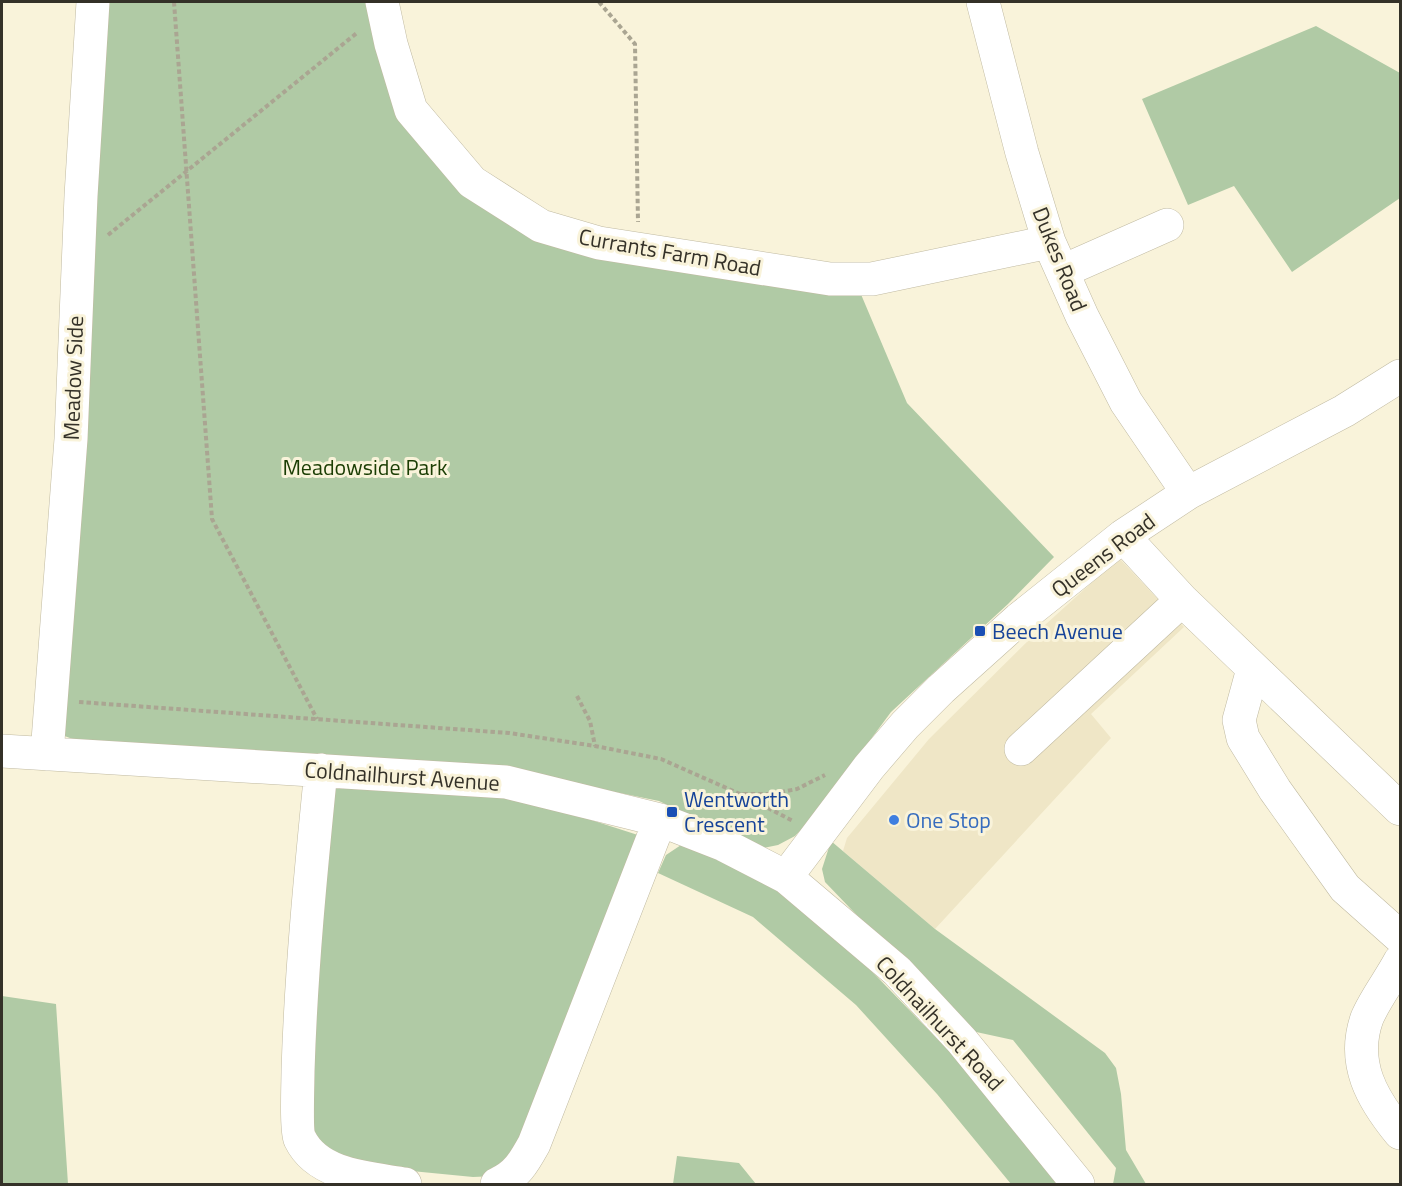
<svg xmlns="http://www.w3.org/2000/svg" width="1402" height="1186" viewBox="0 0 1402 1186" font-family="'Titillium Web',sans-serif">
<rect width="100%" height="100%" fill="#f9f3da"/>
<path fill="#efe6c6" d="M1119,558L1184,627L1091,714L1111,738L935,929L843,851L847,838L929,739L1035,634Z"/>
<path fill="#b0caa5" d="M104,2H370L405,115L540,235L860,292L907,403L1054,557L1008,604L891,712L814,816L795,836L778,845L758,849L659,801L508,770L83,743L62,735Z
M1316,26L1400,73V198L1292,272L1234,186L1188,205L1142,99Z
M333,787L507,793L641,836L541,1105L496,1176L473,1177L350,1165L318,1147L305,1104Z
M831,841L935,929L1105,1053L1116,1068L1121,1094L1126,1150L1146,1184H1113L1116,1168L1013,1040L967,1030L825,882L822,869Z
M681,845L725,862L787,896L853,952L985,1088L1061,1184H1011L937,1094L856,1005L753,917L658,873L666,855Z
M2,996L56,1004L68,1184H2Z
M677,1156L739,1163L756,1184H673Z"/>
<g fill="none" stroke-linecap="round" stroke-linejoin="round">
<defs>
<path id="minor" d="M382,2L391,44L411,110L472,182L541,226L599,243L830,279H872L1049,242
M983,2L1022,153L1049,242L1082,316L1126,402L1188,493
M1063,271L1167,225
M1123,536L1182,600L1400,809
M1253,669L1239,720L1243,738L1275,790L1345,888L1400,937
M1021,749L1182,600
M2,751L506,782L660,820L724,845L786,877L897,971L962,1041L1078,1184
M47,754L71,439L81,196L93,2
M321,770C311,870 301,971 298,1071C298,1083 296,1131 300,1139C318,1176 369,1178 405,1184
M786,877L869,767L905,725L941,689L1019,619L1123,536L1188,493L1344,411L1400,376
M1400,961C1390,980 1375,999 1367,1018C1351,1063 1372,1099 1400,1133
M497,1184C517,1175 524,1162 534,1144L660,820"/>
</defs>
<use href="#minor" stroke="#c0baa2" stroke-width="34"/>
<path stroke="#aaa592" stroke-width="4" stroke-dasharray="4.5 3" stroke-linecap="butt" d="M174,2L212,519L317,719
M599,2L635,44L638,222
M108,235L358,32
M577,696L590,721L595,746
M79,702L509,733L595,746L661,759L740,794H771L797,789L825,775
M741,794L793,821"/>
<use href="#minor" stroke="#fff" stroke-width="33"/>
</g>
<g fill="#1a4fb4" stroke="#f9f3da" stroke-width="2">
<rect x="974" y="625" width="12" height="12" rx="3"/>
<rect x="666" y="806" width="12" height="12" rx="3"/>
</g>
<circle fill="#3f7fe0" stroke="#f9f3da" stroke-width="2" cx="894" cy="820" r="6"/>
<g text-anchor="middle" stroke-width="6" stroke-linejoin="round" paint-order="stroke">
<g font-size="22" fill="#343128" stroke="#f9f3da">
<text transform="translate(670 252) rotate(10)" y="8">Currants Farm Road</text>
<text transform="translate(1060 259) rotate(68)" y="8">Dukes Road</text>
<text transform="translate(73 378) rotate(-88)" y="8">Meadow Side</text>
<text transform="translate(1103 555) rotate(-37)" y="8">Queens Road</text>
<text transform="translate(402 776) rotate(4)" y="8">Coldnailhurst Avenue</text>
<text transform="translate(940 1023) rotate(47)" y="8">Coldnailhurst Road</text>
</g>
<g font-size="22" fill="#1a3d03" stroke="#f9f3da">
<text x="365" y="475">Meadowside Park</text>
</g>
<g font-size="22" fill="#164399" stroke="#f9f3da" text-anchor="start">
<text x="992" y="639">Beech Avenue</text>
<text x="684" y="807">Wentworth<tspan x="684" dy="25">Crescent</tspan></text>
</g>
<g font-size="22" fill="#366cbe" stroke="#f9f3da" text-anchor="start">
<text x="906" y="828">One Stop</text>
</g>
</g>
<rect width="1402" height="1186" fill="none" stroke="#343128" stroke-width="6"/>
</svg>
